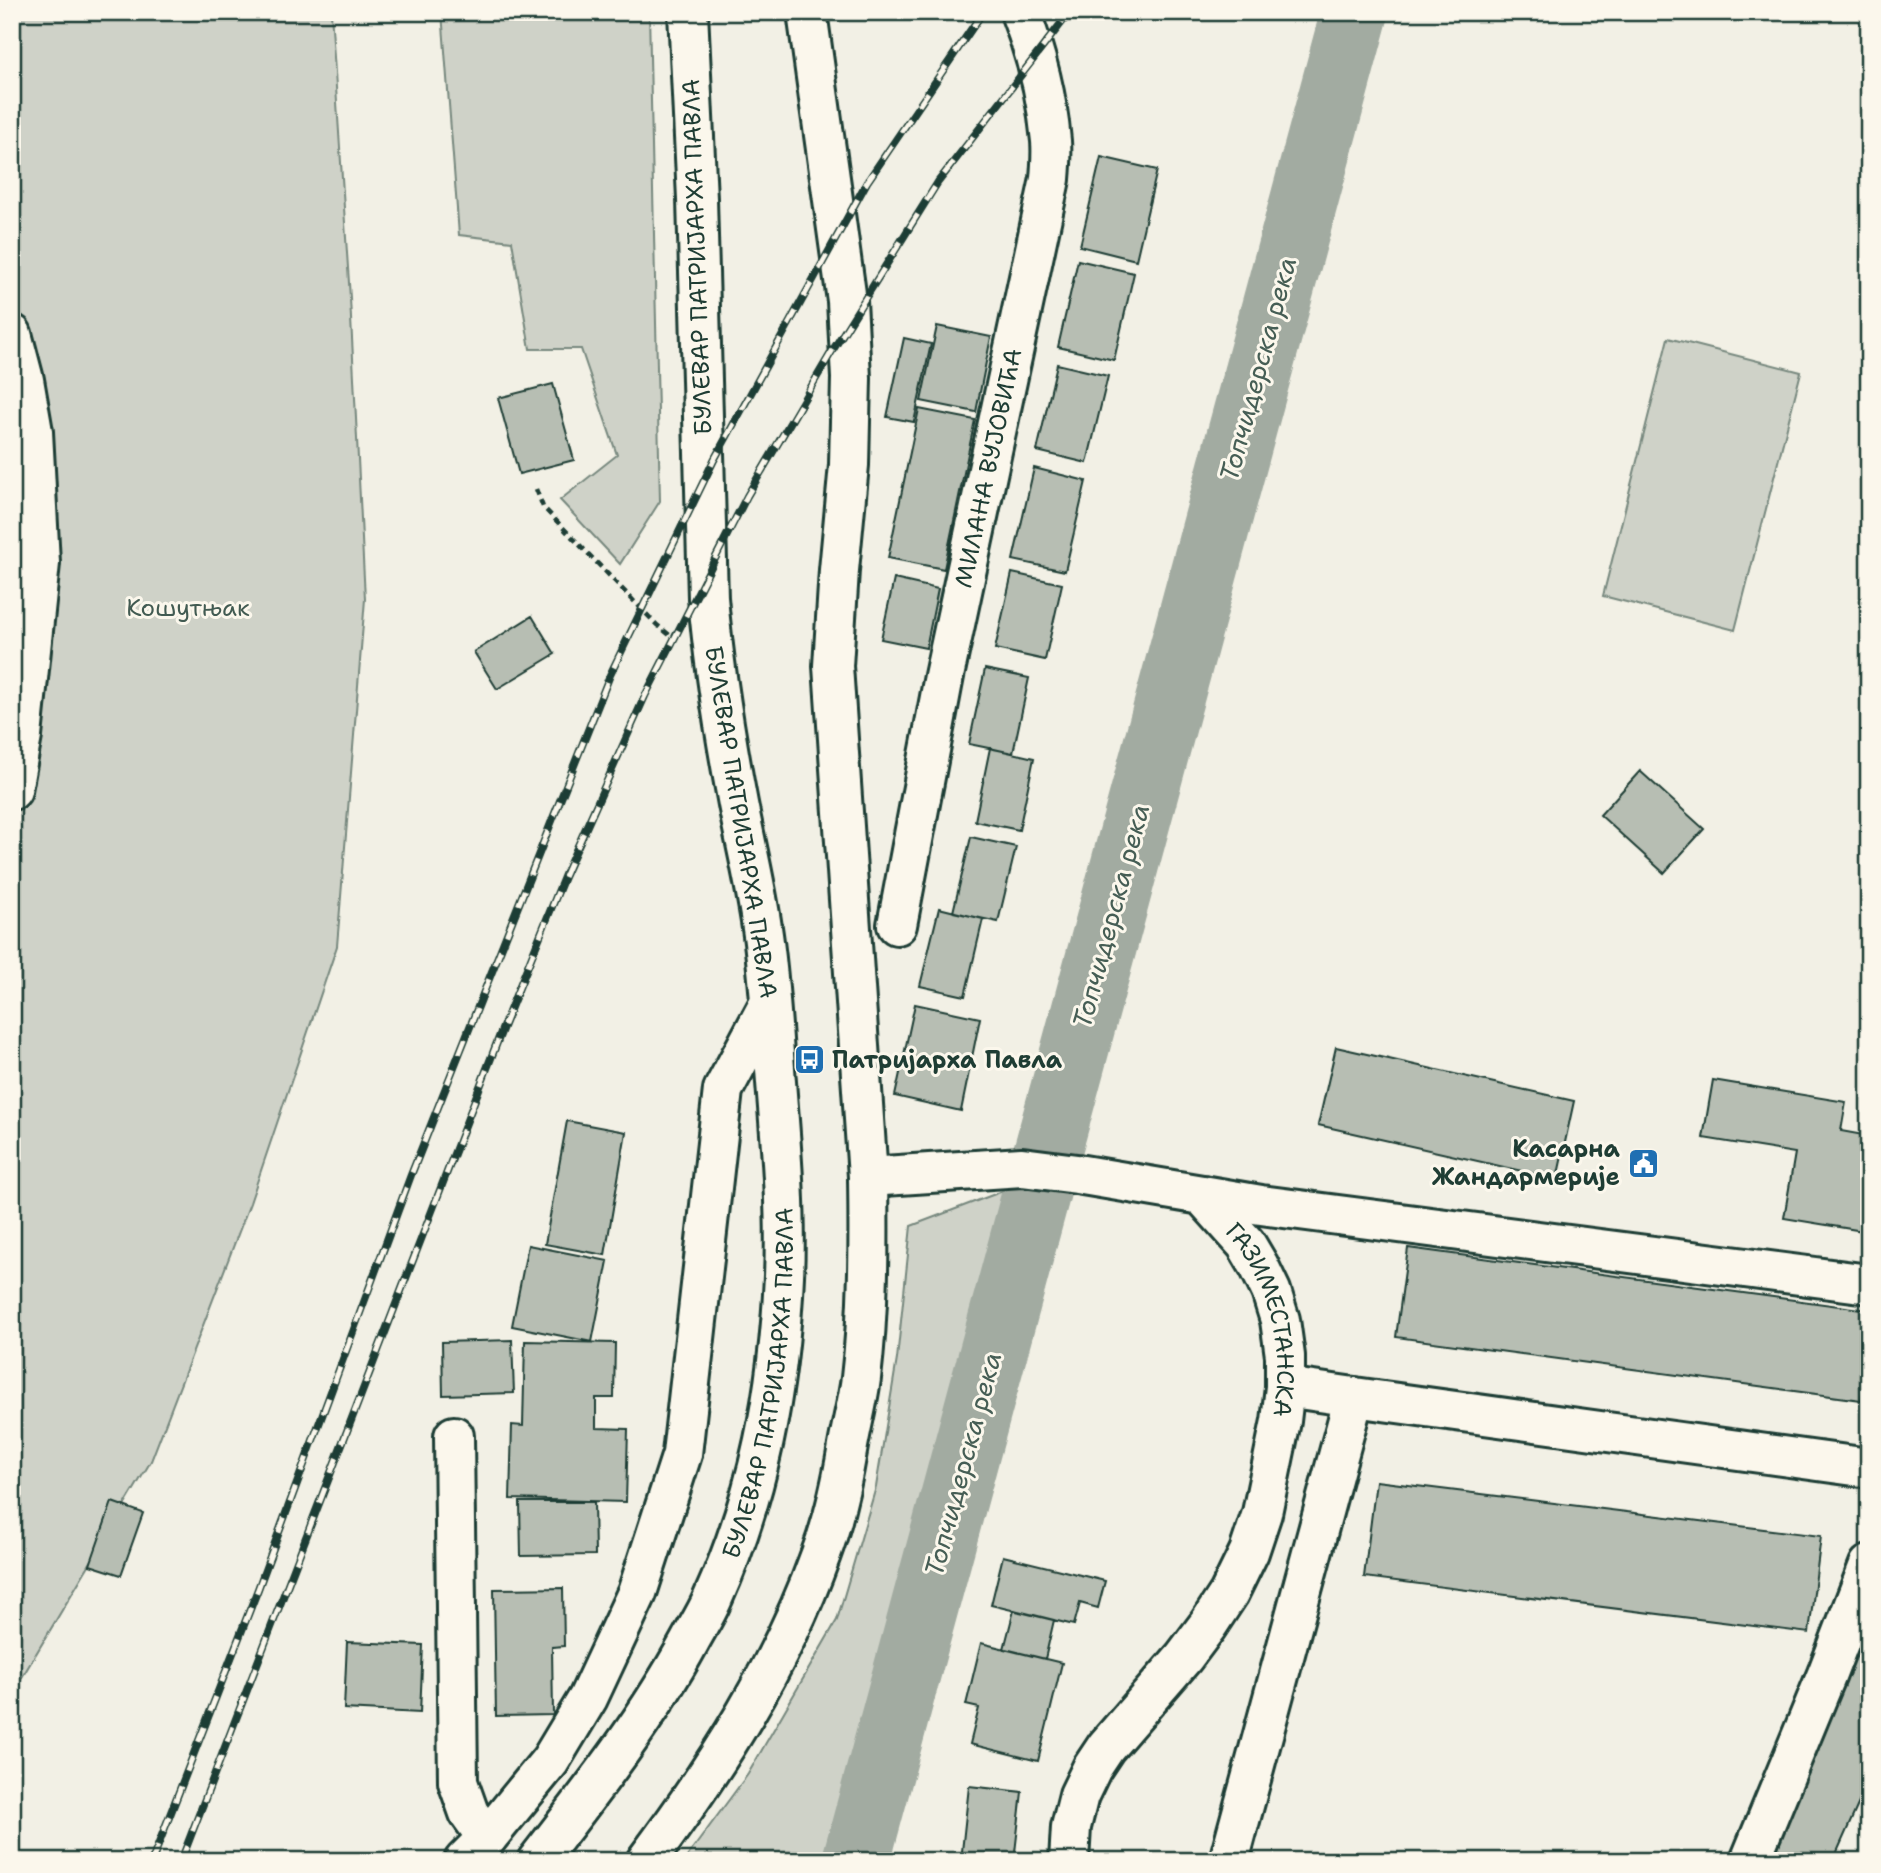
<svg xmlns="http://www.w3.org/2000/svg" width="1881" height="1873" viewBox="0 0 1881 1873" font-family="'Shantell Sans',sans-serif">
<rect width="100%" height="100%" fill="#f2f0e5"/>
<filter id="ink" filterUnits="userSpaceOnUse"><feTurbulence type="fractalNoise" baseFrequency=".0143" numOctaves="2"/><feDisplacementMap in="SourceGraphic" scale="14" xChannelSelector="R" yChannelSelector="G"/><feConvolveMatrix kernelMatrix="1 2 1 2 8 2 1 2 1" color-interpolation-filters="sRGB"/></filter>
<g filter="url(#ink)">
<path fill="#cfd2c8" stroke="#77887e" stroke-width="2" d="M12,12H331L350,298L365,599L337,946L250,1203L151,1461L12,1694Z
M442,12H649L660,501L620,564L560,500L617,455L581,349H530L512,241L459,235Z
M1668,338L1801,372L1735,630L1603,596Z
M1024,1183L837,1861H684L748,1774L837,1620L876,1487L897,1359L911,1226Z"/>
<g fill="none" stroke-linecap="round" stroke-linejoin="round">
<path stroke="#a2aba1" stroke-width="68" d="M856,1861L1355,12"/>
</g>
<path fill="#b7beb3" stroke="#1f3d34" stroke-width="2" d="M1101,157L1157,170L1136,260L1080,246Z
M1078,260L1134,273L1114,360L1058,347Z
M937,326L991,337L976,412L921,401Z
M904,338L931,344L914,422L887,417Z
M1057,364L1108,376L1087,463L1037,451Z
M553,384L574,460L519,474L498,398Z
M919,409L975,420L944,569L888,558Z
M1034,468L1086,481L1065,571L1013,560Z
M1012,573L1062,584L1045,660L995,649Z
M894,579L938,589L926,648L881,639Z
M532,616L555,654L497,689L474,652Z
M985,669L1029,678L1013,753L969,744Z
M990,748L1034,758L1019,830L975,821Z
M1640,771L1704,829L1664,873L1600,815Z
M971,837L1016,847L998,922L953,912Z
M939,908L983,919L965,996L920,986Z
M915,1004L980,1018L961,1111L895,1096Z
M1336,1047L1574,1101L1557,1179L1318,1125Z
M1713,1080L1846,1102L1841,1131L1869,1136V1232L1784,1218L1795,1153L1703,1138Z
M567,1121L626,1132L605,1255L545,1244Z
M528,1245L608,1261L592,1342L512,1326Z
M1408,1248L1869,1310V1339L1861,1400L1396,1337Z
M512,1340L514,1393L443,1395L442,1342Z
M525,1341L615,1343L614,1398H596V1428L628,1429L626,1502L510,1499L512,1425L523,1426Z
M1376,1481L1821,1536L1809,1633L1364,1577Z
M112,1502L143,1513L121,1575L90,1565Z
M520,1502H594L595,1555L521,1556Z
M1003,1556L1105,1581L1098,1608L1080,1603L1074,1625L991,1605Z
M563,1588L564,1646L552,1647L553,1715L496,1716L494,1589Z
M1014,1610L1054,1620L1045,1659L1004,1649Z
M1864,1637L1869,1639V1780L1833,1861H1796L1770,1849Z
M347,1642L423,1645L420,1713L344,1709Z
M981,1643L1062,1663L1038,1761L970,1744L979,1708L966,1705Z
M969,1786L1022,1792L1014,1861H961Z"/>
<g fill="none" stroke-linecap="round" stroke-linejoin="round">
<defs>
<g id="minor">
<path d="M12,334L24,380L33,432L40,563L22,736L12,790"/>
<path id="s1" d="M897,925L944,676L1050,179C1051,167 1052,153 1051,141C1047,96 1036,53 1020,12"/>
<path id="s2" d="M868,1177L1022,1167L1077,1174L1202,1195L1246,1244L1259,1266L1271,1291L1280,1320L1285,1356V1387L1281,1421L1262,1513L1249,1552L1229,1593L1208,1625L1184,1657L1106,1747L1092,1768L1079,1795L1071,1827L1069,1861"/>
<path d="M1202,1195L1261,1205L1869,1284"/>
<path d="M1285,1387L1354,1397L1869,1468"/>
<path d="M454,1436L458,1782L469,1813L487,1838"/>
<path d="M464,1861L487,1838L550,1761L588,1698L637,1593L682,1454L723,1090L770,1002"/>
<path d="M1229,1861L1354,1397"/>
<path d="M1750,1861L1827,1674L1869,1565"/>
</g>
<g id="major">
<path id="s3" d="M537,1861C592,1790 647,1720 690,1641C697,1628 706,1614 712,1600C759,1496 779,1389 784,1276C787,1211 781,1146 776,1082C772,1031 770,979 762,928C756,886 746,845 738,804C725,735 714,667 708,598L697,199L688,12"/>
<path d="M646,1861C717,1766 781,1666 821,1554C834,1519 842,1482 848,1446C852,1423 858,1401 861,1378C869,1311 869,1243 868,1177L833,666L839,570L849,465L851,378L847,301L807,12"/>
</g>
</defs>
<use href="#minor" stroke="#1f3d34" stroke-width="44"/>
<use href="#major" stroke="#1f3d34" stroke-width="44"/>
<path stroke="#1f3d34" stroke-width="4.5" stroke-dasharray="7 5" stroke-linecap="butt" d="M536,489L543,507L657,625L671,636"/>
<use href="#minor" stroke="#fbf7ec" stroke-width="38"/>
<use href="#major" stroke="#fbf7ec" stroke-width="38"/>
<defs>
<path id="rail" d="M152,1861L258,1589L411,1175L610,675L714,460L867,182L983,12
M181,1861L503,1027L564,877L645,696L747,496L831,353L938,182L1070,12"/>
</defs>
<use href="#rail" stroke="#1f3d34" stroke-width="8"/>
<use href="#rail" stroke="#fbf7ec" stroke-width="5" stroke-dasharray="16" stroke-linecap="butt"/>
</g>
</g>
<defs>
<symbol id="bus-square" viewBox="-11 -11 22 22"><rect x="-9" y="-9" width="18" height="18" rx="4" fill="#1f6fb2" stroke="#fbf7ec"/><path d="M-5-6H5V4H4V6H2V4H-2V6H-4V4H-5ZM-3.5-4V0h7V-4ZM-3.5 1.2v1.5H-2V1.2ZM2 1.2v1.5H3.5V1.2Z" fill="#fff"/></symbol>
<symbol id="civic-square" viewBox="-11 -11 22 22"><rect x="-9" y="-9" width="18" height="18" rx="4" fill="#1f6fb2" stroke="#fbf7ec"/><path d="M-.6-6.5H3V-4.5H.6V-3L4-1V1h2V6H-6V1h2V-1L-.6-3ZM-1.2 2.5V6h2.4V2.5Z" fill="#fff"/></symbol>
</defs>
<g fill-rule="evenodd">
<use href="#bus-square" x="792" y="1042" width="35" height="35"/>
<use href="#civic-square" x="1626" y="1146" width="35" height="35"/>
</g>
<g text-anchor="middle" stroke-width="6" stroke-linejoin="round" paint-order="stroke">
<g font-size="24" fill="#1f3d34" stroke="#fbf7ec">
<text transform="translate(697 257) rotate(-92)" y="8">БУЛЕВАР ПАТРИЈАРХА ПАВЛА</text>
<text dy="8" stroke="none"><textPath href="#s1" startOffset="466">МИЛАНА ВУЈОВИЋА</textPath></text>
<text transform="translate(741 822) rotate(81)" y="8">БУЛЕВАР ПАТРИЈАРХА ПАВЛА</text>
<text dy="8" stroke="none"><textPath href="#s2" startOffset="481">ГАЗИМЕСТАНСКА</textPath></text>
<text dy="8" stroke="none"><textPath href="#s3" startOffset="539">БУЛЕВАР ПАТРИЈАРХА ПАВЛА</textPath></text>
</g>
<g font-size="24" fill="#425b52" stroke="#fbf7ec">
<text x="188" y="616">Кошутњак</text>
</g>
<g font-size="24" font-weight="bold" fill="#1f3d34" stroke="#fbf7ec" text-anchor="start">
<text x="832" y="1068">Патријарха Павла</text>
<text x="1620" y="1157" text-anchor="end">Касарна<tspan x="1620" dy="28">Жандармерије</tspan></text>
</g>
<g font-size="26" font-style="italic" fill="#465e55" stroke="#fbf7ec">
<text transform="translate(1258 369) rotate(-75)" y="9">Топчидерска река</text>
<text transform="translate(1111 916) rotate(-75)" y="9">Топчидерска река</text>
<text transform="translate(963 1464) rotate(-75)" y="9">Топчидерска река</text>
</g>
</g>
<rect width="1881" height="1873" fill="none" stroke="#fbf7ec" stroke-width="42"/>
<rect x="21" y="21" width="1839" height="1831" fill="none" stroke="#1f3d34" stroke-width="2.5" filter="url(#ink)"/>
</svg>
